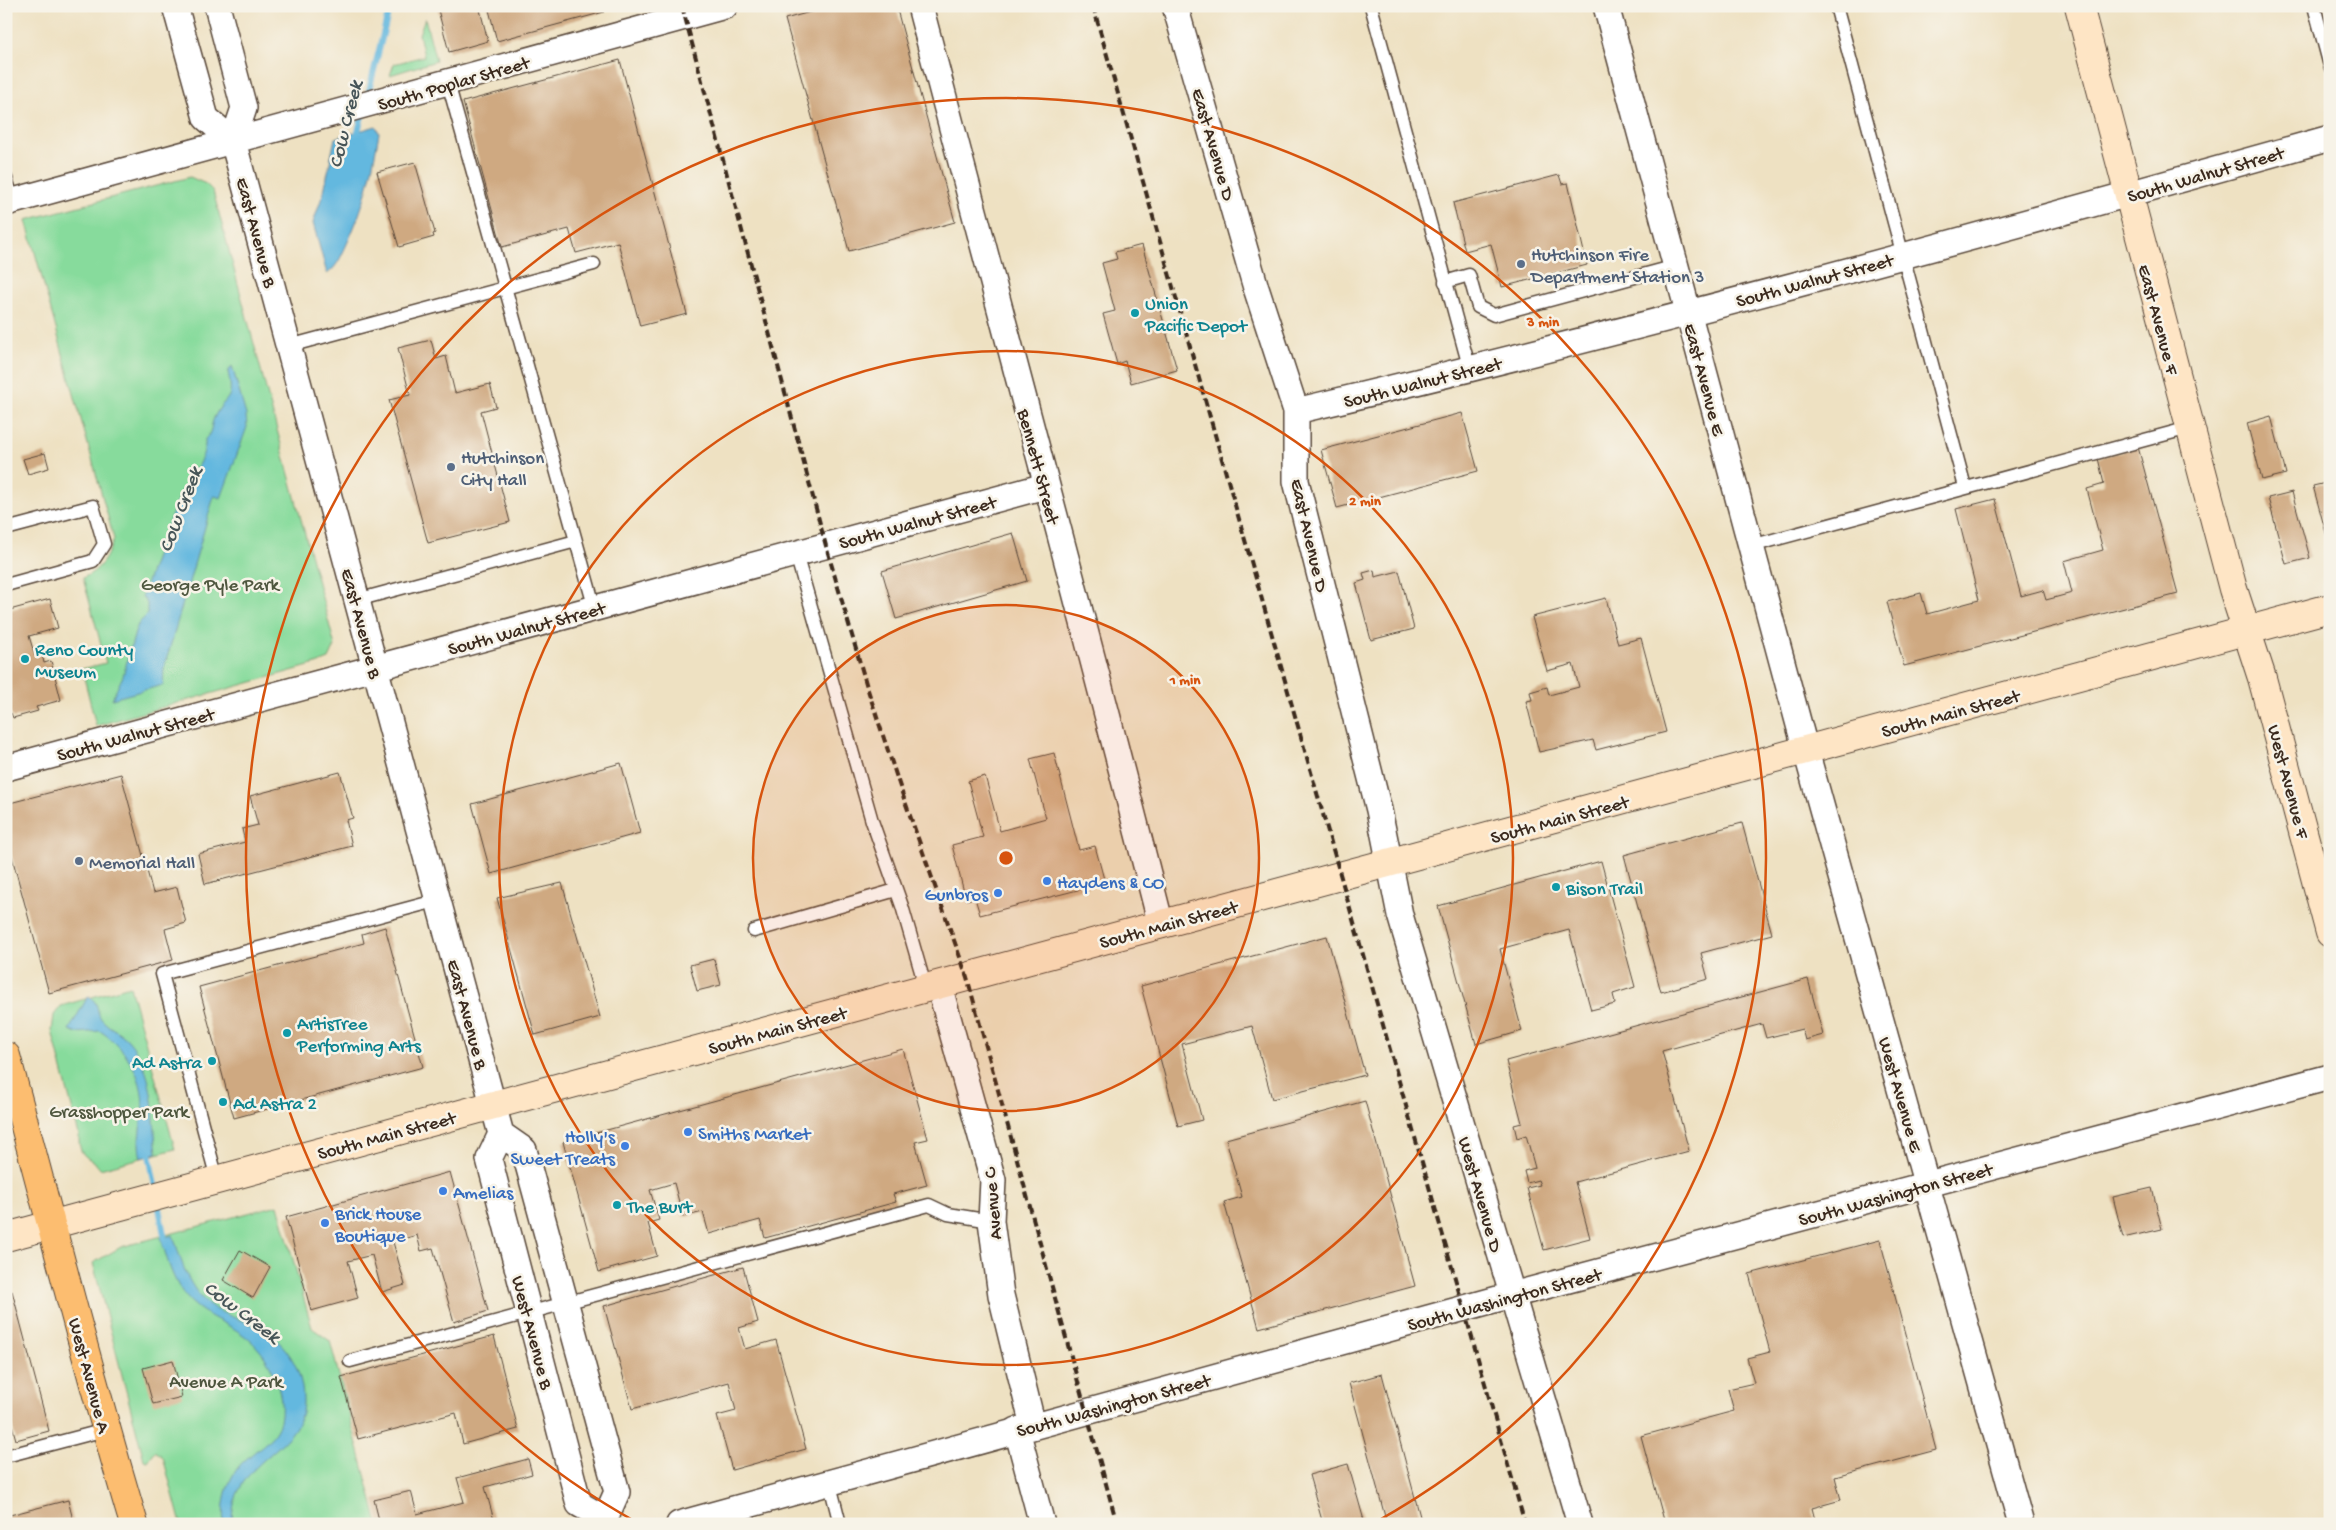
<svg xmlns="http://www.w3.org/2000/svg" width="2336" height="1530" viewBox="0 0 2336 1530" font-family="'Gochi Hand',sans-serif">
<rect width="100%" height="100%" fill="#f7f3e8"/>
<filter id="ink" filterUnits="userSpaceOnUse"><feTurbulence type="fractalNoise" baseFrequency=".02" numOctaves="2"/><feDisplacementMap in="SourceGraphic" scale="10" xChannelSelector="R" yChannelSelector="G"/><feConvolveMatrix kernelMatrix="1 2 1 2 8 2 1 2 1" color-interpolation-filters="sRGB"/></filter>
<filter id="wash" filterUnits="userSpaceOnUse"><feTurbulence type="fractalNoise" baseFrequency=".0096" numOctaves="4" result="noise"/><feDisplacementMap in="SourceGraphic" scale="20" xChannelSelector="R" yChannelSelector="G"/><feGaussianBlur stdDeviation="1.12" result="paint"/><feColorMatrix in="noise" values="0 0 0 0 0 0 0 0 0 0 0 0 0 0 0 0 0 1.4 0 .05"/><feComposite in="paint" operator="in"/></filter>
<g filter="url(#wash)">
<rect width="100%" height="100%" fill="#eee1c2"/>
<path fill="#87db9c" stroke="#61825d" d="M425,18L436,61L390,75L394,64L424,56L419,34Z
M190,177L206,184L213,191L335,646L329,659L316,664L96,726L82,669L106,663L83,578C101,569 107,558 114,539L26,220Z
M130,986L175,1149L100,1169C91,1155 78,1161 79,1135L52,1031L54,1015L61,1006Z
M278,1205L312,1328L330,1341L378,1524H181L163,1457L155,1451L148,1461L144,1460L93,1263L121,1247Z"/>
<path fill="#63b8df" stroke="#4f717e" d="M376,126L379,133C371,177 365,205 346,246C341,257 337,267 327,274L313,223L324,191L335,138Z
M232,366L246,415L247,427L221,498L214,496L164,668L163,685L112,699L123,676L136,629L139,623L147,615V603L142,597C153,564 165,530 179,498C187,478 207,461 205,439C213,432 210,427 214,418C225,394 235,404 228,372Z
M90,997C100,1004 96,1013 102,1020C109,1028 120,1032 127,1039C156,1071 152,1113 157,1153L141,1158C137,1143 140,1131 142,1116C147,1081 128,1049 100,1031L77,1033L69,1030L87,998Z
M173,1235C180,1256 185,1279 201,1297C217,1315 240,1318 261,1329C289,1344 304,1373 303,1404C301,1453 230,1459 232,1524H224C221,1502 228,1476 244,1461C267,1440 284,1436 281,1401C278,1375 264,1349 242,1334C225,1322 207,1317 191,1302C173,1284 168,1262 161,1238Z"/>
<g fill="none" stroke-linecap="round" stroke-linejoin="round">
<path stroke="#63b8df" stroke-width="6" d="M367,98L390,6
M356,139L363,112
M148,1149L156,1191
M158,1203L166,1245"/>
</g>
<g id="blocks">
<path fill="#cfa981" d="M437,6H479L488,41L449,52Z
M488,6H603L604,12L497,41Z
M832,6H896L955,222L849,251L785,19Z
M620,60L687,314L640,326L618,242L576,253L569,229L502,247L463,102Z
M415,162L435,233L433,234L434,237L399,247L377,172Z
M1559,175L1562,184L1568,183L1587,265L1502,287L1491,244L1465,251L1453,203Z
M1142,245L1177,370L1131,383L1125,361L1117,364L1103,314L1115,311L1102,263L1117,259L1115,252Z
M431,340L436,359L446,356L455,393L490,384L496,407L481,411L510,522L428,543L389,400L410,395L398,348Z
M1462,413L1478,471L1337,508L1321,450Z
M2271,416L2286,474L2262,480L2247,423Z
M2138,447L2178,594L1904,666L1887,602L1921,593L1927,614L1979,600L1956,509L1995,499L2021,596L2043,590L2046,600L2072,593L2064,561L2103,550L2087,489L2104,484L2098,458Z
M45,453L49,468L28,474L23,459Z
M2330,482V544H2329L2313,486Z
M2292,492L2310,558L2286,564L2268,498Z
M1013,533L1027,581L896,619L882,571Z
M1374,570L1375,577L1399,571L1414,629L1371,640L1356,583L1365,580L1363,573Z
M1606,598L1618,644L1641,638L1666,732L1596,750L1593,740L1539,752L1526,701L1532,700L1530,692L1547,687L1549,695L1579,687L1573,664L1547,671L1532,617Z
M50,599L58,628L29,636L35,656L42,654L44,663L51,661L61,700L36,707L38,711L13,718L11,713L6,715V611Z
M1054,753L1079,850L1095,846L1105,883L980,915L975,898L966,900L952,845L983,837L968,781L985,776L1000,831L1046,818L1030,759Z
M621,763L640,833L491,874L472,804Z
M340,772L353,818L346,820L352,846L205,884L198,854L245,842L242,829L258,825L250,796Z
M121,774L153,893L177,887L186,923L165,929L173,960L49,993L6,835V804Z
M1742,823L1772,934L1701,953L1708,979L1661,992L1624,855Z
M1601,861L1635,987L1613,994L1615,1004L1591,1010L1569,930L1500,949L1522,1031L1476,1044L1438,906Z
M562,883L600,1017L535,1035L497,898Z
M385,927L423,1067L234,1118L199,987L364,943L362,934Z
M1327,936L1365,1075L1272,1099L1252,1026L1182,1044L1202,1120L1178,1126L1141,986Z
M714,959L721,985L697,991L690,965Z
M1808,979L1823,1035L1805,1040L1802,1029L1766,1038L1762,1024L1662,1051L1689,1151L1575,1182L1590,1238L1544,1250L1527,1188L1540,1185L1538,1180L1527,1183L1524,1171L1535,1168L1526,1135L1517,1138L1514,1125L1522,1123L1506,1061Z
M903,1049L928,1139L915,1142L927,1185L893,1194L896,1202L765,1238L760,1220L709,1234L703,1212L683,1217L674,1183L650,1190L659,1220L648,1223L657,1256L599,1272L563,1142Z
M1365,1101L1415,1286L1259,1328L1224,1202L1242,1197L1226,1139Z
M450,1172L488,1311L454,1322L433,1248L421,1251L417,1235L393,1242L405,1285L382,1292L372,1255L348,1261L358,1298L311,1311L286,1217Z
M2152,1188L2162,1229L2123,1238L2113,1197Z
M1880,1240L1936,1450L1835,1477L1841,1500L1812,1508L1816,1524H1665L1641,1436L1734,1411L1728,1389L1754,1383L1747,1358L1770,1352L1749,1274Z
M240,1250L270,1267L253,1298L223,1280Z
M743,1267L758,1322L739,1328L745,1349L776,1340L806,1449L732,1470L717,1416L736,1411L729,1382L632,1409L604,1306Z
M12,1291L49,1431L16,1440L6,1403V1293Z
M494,1336L518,1429L463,1444L456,1413L358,1439L341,1377Z
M173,1360L182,1397L153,1404L143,1368Z
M1382,1374L1422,1524H1387L1349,1383Z
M528,1459L532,1474L485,1487L495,1524H380L374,1500L411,1491L417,1514L464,1502L457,1478Z
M1348,1464L1365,1524H1323L1309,1475Z
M68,1500L74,1524H6V1516Z"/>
</g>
</g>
<g filter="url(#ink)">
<use href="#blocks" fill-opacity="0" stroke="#564537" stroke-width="1"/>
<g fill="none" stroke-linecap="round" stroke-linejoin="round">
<defs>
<path id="lane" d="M1371,6L1470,370
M1836,6L1965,487
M2314,6L2330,66
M448,83L595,609
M6,178L13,201
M1445,282L1469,275L1478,307L1494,315L1676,266
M289,346L594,264
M6,529L93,506L104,544L93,561L6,585
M1751,546L2189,428
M796,554L872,821L902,906L926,989
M357,600L576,541
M754,931L896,890
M217,1179L162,974L439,900
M350,1361L929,1205L948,1214L991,1221
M6,1456L105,1430
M829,1481L840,1524"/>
<path id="street" d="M175,6L206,118L233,141
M217,6L244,108L233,141L501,1134L524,1150L617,1492L605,1519L606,1524
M920,6C1000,313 1084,618 1161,925
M1175,6L1256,288L1296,411V481L1379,810L1400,915L1580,1524
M1606,6L1806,751L2021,1524
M6,203L725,6
M1296,411C1643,329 1987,234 2330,138
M6,768L1045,486
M939,985L993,1180L991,1221L1001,1295L1033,1426
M501,1134L489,1159L579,1504L605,1519
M1017,1430L1042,1524
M679,1524L1512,1295L2330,1077"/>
<path id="secondary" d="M2079,6L2233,589L2262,678L2330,933
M6,1237L2330,608"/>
<path id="primary" d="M6,1056C49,1212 87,1369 134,1524"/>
</defs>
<use href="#lane" stroke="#564537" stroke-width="15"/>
<use href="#street" stroke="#564537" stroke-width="28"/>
<use href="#secondary" stroke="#564537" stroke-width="30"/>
<use href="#primary" stroke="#564537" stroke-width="30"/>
<use href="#lane" stroke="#fff" stroke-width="12"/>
<use href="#street" stroke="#fff" stroke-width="25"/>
<use href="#secondary" stroke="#fee5c5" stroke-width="28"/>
<use href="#primary" stroke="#fcbd6f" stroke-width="28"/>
<path stroke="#3b2a1e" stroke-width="4" stroke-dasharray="8 4" stroke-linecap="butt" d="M682,6L826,546L867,687L901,790L967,977L1117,1524
M1093,6L1525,1524"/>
</g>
</g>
<circle cx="1006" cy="858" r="253" fill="#d7540e" fill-opacity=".12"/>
<g fill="none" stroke="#d7540e" stroke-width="2.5">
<circle cx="1006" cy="858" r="253"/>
<circle cx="1006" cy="858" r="507"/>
<path d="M638 1523A760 760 0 1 1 1374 1523"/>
</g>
<g fill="#5c6f8a" stroke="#f7f3e8" stroke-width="2">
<circle cx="1521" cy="264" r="5"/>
<circle cx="451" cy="467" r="5"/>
<circle cx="79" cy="861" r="5"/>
</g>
<g fill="#0f9aa8" stroke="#f7f3e8" stroke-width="2">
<circle cx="1135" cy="313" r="5"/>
<circle cx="25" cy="659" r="5"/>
<circle cx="1556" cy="887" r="5"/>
<circle cx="287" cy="1033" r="5"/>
<circle cx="212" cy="1061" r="5"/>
<circle cx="223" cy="1102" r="5"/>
<circle cx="617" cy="1205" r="5"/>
</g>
<g fill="#3f7fe0" stroke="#f7f3e8" stroke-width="2">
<circle cx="1047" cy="881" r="5"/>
<circle cx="998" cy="893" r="5"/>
<circle cx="688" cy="1132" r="5"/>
<circle cx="625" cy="1146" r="5"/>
<circle cx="443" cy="1191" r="5"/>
<circle cx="325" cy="1223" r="5"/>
</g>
<g text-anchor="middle" stroke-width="5" stroke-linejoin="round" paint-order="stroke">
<g font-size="19" fill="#3b2a1e" stroke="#f7f3e8">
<text transform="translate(453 82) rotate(-16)" y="7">South Poplar Street</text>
<text transform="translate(1215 144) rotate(74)" y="7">East Avenue D</text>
<text transform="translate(2205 173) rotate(-16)" y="7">South Walnut Street</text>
<text transform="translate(258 232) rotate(75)" y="7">East Avenue B</text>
<text transform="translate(1814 279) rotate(-15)" y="7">South Walnut Street</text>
<text transform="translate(2160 319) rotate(75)" y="7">East Avenue F</text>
<text transform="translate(1706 379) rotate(75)" y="7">East Avenue E</text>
<text transform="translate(1422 381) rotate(-14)" y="7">South Walnut Street</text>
<text transform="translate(1040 466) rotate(75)" y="7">Bennett Street</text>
<text transform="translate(917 521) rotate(-15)" y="7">South Walnut Street</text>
<text transform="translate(1311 535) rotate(77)" y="7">East Avenue D</text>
<text transform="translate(363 623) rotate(75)" y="7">East Avenue B</text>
<text transform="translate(526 627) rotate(-15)" y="7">South Walnut Street</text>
<text transform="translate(1950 712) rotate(-15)" y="7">South Main Street</text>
<text transform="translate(135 733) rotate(-15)" y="7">South Walnut Street</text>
<text transform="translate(2290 781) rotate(75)" y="7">West Avenue F</text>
<text transform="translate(1559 818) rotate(-15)" y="7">South Main Street</text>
<text transform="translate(1168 923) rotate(-15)" y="7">South Main Street</text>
<text transform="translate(469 1014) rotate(75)" y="7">East Avenue B</text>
<text transform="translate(777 1029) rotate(-15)" y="7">South Main Street</text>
<text transform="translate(1902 1094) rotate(74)" y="7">West Avenue E</text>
<text transform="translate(386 1134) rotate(-15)" y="7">South Main Street</text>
<text transform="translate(1895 1193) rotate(-15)" y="7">South Washington Street</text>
<text transform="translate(1482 1194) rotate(74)" y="7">West Avenue D</text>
<text transform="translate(991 1204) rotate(-95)" y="7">Avenue C</text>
<text transform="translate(1504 1298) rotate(-15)" y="7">South Washington Street</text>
<text transform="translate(534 1332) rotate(75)" y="7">West Avenue B</text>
<text transform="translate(91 1375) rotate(75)" y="7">West Avenue A</text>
<text transform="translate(1113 1404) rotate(-15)" y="7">South Washington Street</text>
</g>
<g font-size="19" fill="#4e5e75" stroke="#f7f3e8" text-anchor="start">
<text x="1531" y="260">Hutchinson Fire<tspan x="1531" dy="22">Department Station 3</tspan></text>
<text x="461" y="463">Hutchinson<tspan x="461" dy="22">City Hall</tspan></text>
<text x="89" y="868">Memorial Hall</text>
</g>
<g font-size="19" fill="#0d838f" stroke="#f7f3e8" text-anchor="start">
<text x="1145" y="309">Union<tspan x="1145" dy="22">Pacific Depot</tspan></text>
<text x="35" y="655">Reno County<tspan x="35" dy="22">Museum</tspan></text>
<text x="1566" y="894">Bison Trail</text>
<text x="297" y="1029">ArtisTree<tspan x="297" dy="22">Performing Arts</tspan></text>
<text x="202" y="1068" text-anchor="end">Ad Astra</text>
<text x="233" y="1109">Ad Astra 2</text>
<text x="627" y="1212">The Burt</text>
</g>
<g font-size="19" fill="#4e563e" stroke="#f7f3e8">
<text x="210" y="590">George Pyle Park</text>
<text x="119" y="1117">Grasshopper Park</text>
<text x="226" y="1387">Avenue A Park</text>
</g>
<g font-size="19" fill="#366cbe" stroke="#f7f3e8" text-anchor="start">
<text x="1057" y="888">Haydens &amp; CO</text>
<text x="988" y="900" text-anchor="end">Gunbros</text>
<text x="698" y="1139">Smiths Market</text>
<text x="615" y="1142" text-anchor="end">Holly's<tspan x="615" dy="22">Sweet Treats</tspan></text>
<text x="453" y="1198">Amelias</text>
<text x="335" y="1219">Brick House<tspan x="335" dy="22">Boutique</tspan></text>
</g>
<g font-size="20" font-style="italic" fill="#475558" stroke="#f7f3e8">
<text transform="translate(344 124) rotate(-76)" y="7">Cow Creek</text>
<text transform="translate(179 509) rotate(-69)" y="7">Cow Creek</text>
<text transform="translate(243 1311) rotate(37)" y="7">Cow Creek</text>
</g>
</g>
<circle cx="1006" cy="858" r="8" fill="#d7540e" stroke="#f7f3e8" stroke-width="2.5"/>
<g font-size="15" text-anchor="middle" font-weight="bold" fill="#d7540e" stroke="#f7f3e8" stroke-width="5" stroke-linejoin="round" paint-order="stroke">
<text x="1543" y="326">3 min</text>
<text x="1365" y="505">2 min</text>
<text x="1185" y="684">1 min</text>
</g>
<rect width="2336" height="1530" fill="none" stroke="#f7f3e8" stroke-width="25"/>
</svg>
